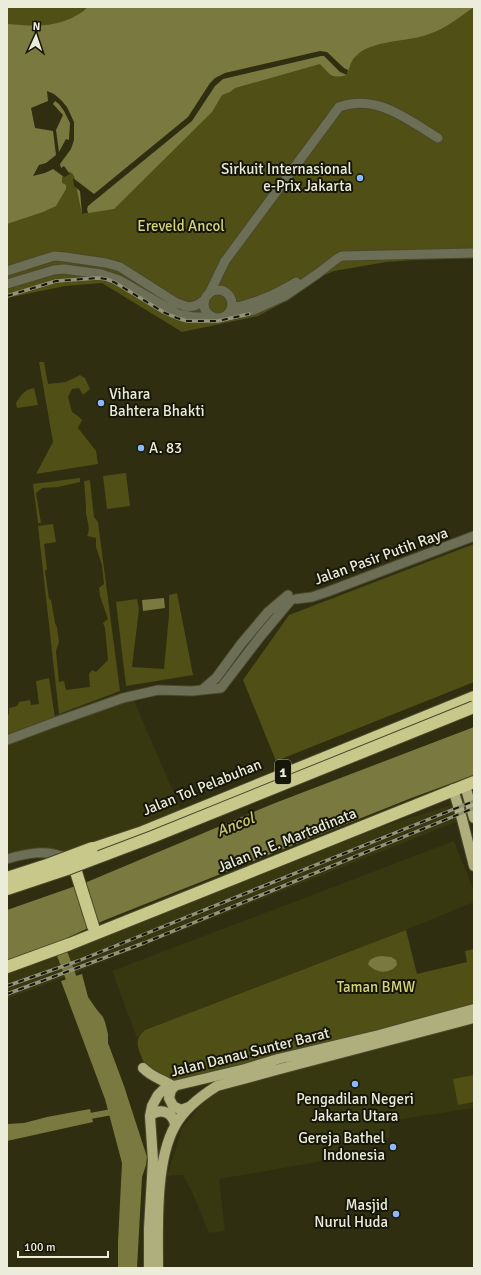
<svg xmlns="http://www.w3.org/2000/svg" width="481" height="1275" viewBox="0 0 481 1275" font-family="Signika,sans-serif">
<rect width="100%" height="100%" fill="#2f2e10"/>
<path fill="#373710" d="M132,696L182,812L78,852L7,859V740Z
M474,798V815L60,979L7,999V967L295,854Z
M454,841L474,891V902L406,930L145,1030L139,1035L137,1038L112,971Z
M474,1020V1108L390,1121L389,1138L340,1143L336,1159L219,1179L225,1231L209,1233L192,1192L183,1175L167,1176L182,1128L206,1099L221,1090Z"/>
<path fill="#504f15" d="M7,7H474V256L386,262L334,271L304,284L286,301L258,316L182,332L102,283L65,286L7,298Z
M39,362H44L48,384L66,382L80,375L85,378L90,389L83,395L79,388L72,389L68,397L72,412L78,416L82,420L78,428L96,451L98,464L36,474L53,442Z
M34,388L38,405L17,408L16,403C21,395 24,390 34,388Z
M126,473L130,506L107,509L103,476Z
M80,478V482L58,487L42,488L36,493L41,523H38L33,484Z
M90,480L94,517L98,522L120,691L59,714L38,526L53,524L56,542L44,544L47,569L45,571L49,599L51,600L55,623L57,627L59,642L56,651L59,682L64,681L66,690L90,687L89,674L92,670L96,672L108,660L105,628L103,623L108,619L100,596L99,588L104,584L102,565L96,547V538L87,536C91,529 87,521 86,513C86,502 85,492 84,481Z
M474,544V682L276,761L243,680L289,615Z
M177,593L193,675L126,686L116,602L137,599L139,609L132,667L164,669L169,615V595Z
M49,678L55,718L7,734V716L9,714V708L17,706L19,702L30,700L31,705L39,704L36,681Z
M406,930L417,974L467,962L465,951L474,949V1004L193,1079L171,1082L146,1069C142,1054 130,1042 145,1030Z
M474,1075V1102L458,1105L453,1079Z"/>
<path fill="#7a793f" d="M87,7H474C461,16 445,29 429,34C409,42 370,40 356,56C351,60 349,69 347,75C330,79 331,75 320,64L235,88L230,92L222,95L212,112L114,209L82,214L74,176L72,173L70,172L62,177V183L66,185V189L56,206L43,212L7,224V24C31,26 49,28 72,18C77,15 84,12 87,7Z
M164,598L165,608L143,611L142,600Z
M474,727V775L414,797L105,920L65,939L7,960V910L87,882L275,803Z
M381,956L391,957L396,960L397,965C389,975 375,973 368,964C370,958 375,957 381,956Z
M82,974L88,997L97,1010L103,1017L105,1022L108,1034V1043L124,1086L147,1157L146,1165L142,1177L137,1268H118V1242L122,1163L105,1099L61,981Z
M90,1109L93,1122L7,1141V1124L24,1123L47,1117Z"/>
<path fill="#2f2e10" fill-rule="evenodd" d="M320,51L327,52L344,68L348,70L347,75L340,72L324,56H321L223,79L215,86L192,121L88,206L87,209L88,213L82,214L80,191L74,186L73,178L94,194L188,117L210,83L215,78L225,73Z
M47,91L54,94L61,100L67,107L74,122V140L71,149L60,164L61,168L64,166L70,174L64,177L53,169L45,173L33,176L39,165L46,163L56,155L53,131L35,128L31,108L48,101ZM55,101L59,104L64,111L70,123L69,140L66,139L59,152L56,130L63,115L53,104Z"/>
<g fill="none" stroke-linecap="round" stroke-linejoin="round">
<path stroke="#7a793f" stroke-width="6" d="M85,1117L117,1111"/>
<path stroke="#7a793f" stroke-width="11" d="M57,940L76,991"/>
<defs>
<path id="minor" d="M7,271L54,256L65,257L106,263L120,267L175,302C187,308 194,309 204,300
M7,284L54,270L64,269L101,274L119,280L178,314L193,317H212
M204 304a14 14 0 1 1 28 0a14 14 0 1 1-28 0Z
M210,292L225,261L339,107C376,93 408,120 438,138
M232,308C257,303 274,295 296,282
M225,316L254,310L285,296L317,274L338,258L342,256L474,253
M296,599L312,597L327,592L474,536
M202,690L216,678L241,644L268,612L288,595
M7,740L58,721L123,698L158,690L192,691L221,688L260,637L291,600
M7,859C28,853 46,849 67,858"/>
<path id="major" d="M465,785L474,818
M453,789L462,819L474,866
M143,1068C154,1079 163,1079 174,1087
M174,1087L171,1090L169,1098L173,1106L181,1110L189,1107
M150,1116C160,1107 173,1112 175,1125
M149,1268V1228L153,1160L150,1116L152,1106L158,1095L165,1088L245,1069L278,1059L379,1035L474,1009
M158,1268C158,1228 155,1161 175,1126C184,1109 201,1096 217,1086L280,1069L474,1018"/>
<path id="highway" d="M83,852L140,833L474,697
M72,859L93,926
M7,967L70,944L474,782"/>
</defs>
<use href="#minor" stroke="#49492c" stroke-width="11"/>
<use href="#major" stroke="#49492c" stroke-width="12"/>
<use href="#highway" stroke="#49492c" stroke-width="14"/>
<use href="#minor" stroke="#6d6e56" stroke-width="9"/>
<use href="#major" stroke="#aeaf7c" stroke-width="10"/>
<use href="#highway" stroke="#c8c88b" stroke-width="12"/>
<defs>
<path id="rail" d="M7,296L56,281L98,278L106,279L114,282L165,313L177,318L187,321H218L249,314
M7,986L78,961L140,936L474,801
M7,994L144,943L474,808"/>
</defs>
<use href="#rail" stroke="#93937c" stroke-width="3.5"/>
<use href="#rail" stroke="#161609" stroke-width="2" stroke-dasharray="6" stroke-linecap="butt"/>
<defs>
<path id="highway-bridge" d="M7,878L44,866L92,848
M7,889L70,868L152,837L474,707"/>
</defs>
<use href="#highway-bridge" stroke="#49492c" stroke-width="14" stroke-linecap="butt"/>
<use href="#highway-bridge" stroke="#c8c88b" stroke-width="12"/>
</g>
<g fill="#8cb9fc" stroke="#161609" stroke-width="1.5">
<circle cx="360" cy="178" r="4"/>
<circle cx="101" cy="403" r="4"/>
<circle cx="141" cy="448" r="4"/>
<circle cx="355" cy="1084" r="4"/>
<circle cx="393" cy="1147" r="4"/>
<circle cx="396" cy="1214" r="4"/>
</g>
<g text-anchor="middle" stroke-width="4" stroke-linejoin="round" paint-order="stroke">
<rect fill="#161609" stroke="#abac9b" stroke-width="1" x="275" y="760" width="16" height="24" rx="3"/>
<g font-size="14" font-weight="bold" fill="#ebecda">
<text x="283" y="777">1</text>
</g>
<g font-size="15" fill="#ebecda" stroke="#161609" text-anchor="end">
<text x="352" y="174">Sirkuit Internasional<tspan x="352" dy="17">e-Prix Jakarta</tspan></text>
<text x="109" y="399" text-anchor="start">Vihara<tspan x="109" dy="17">Bahtera Bhakti</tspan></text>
<text x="149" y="453" text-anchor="start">A. 83</text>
<text x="355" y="1104" text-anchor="middle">Pengadilan Negeri<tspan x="355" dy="17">Jakarta Utara</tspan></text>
<text x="385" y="1143">Gereja Bathel<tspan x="385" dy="17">Indonesia</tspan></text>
<text x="388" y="1210">Masjid<tspan x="388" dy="17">Nurul Huda</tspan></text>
</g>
<g font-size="15" fill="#d5d47d" stroke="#161609">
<text x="181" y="231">Ereveld Ancol</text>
<text x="376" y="992">Taman BMW</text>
</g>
<g font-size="15" fill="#ebecda" stroke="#161609">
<text transform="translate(381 556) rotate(-20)" y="5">Jalan Pasir Putih Raya</text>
<text transform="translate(202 787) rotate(-22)" y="5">Jalan Tol Pelabuhan</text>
<text transform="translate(287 840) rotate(-22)" y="5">Jalan R. E. Martadinata</text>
<text transform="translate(250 1052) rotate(-14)" y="5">Jalan Danau Sunter Barat</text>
</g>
<g font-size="16" font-style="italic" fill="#c7c76f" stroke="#161609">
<text transform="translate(235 824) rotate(-22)" y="6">Ancol</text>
</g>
</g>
<rect width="481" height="1275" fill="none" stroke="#ebecda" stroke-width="16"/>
<g transform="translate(36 36) rotate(3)" stroke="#161609" stroke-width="3" paint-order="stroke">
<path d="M0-3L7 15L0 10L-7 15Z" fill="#ebecda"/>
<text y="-6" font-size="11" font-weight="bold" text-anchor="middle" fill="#ebecda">N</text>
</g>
<path d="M18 1251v6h90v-6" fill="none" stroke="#ebecda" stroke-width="2"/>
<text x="24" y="1251" font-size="12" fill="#ebecda" stroke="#161609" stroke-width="3" paint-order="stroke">100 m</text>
</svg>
